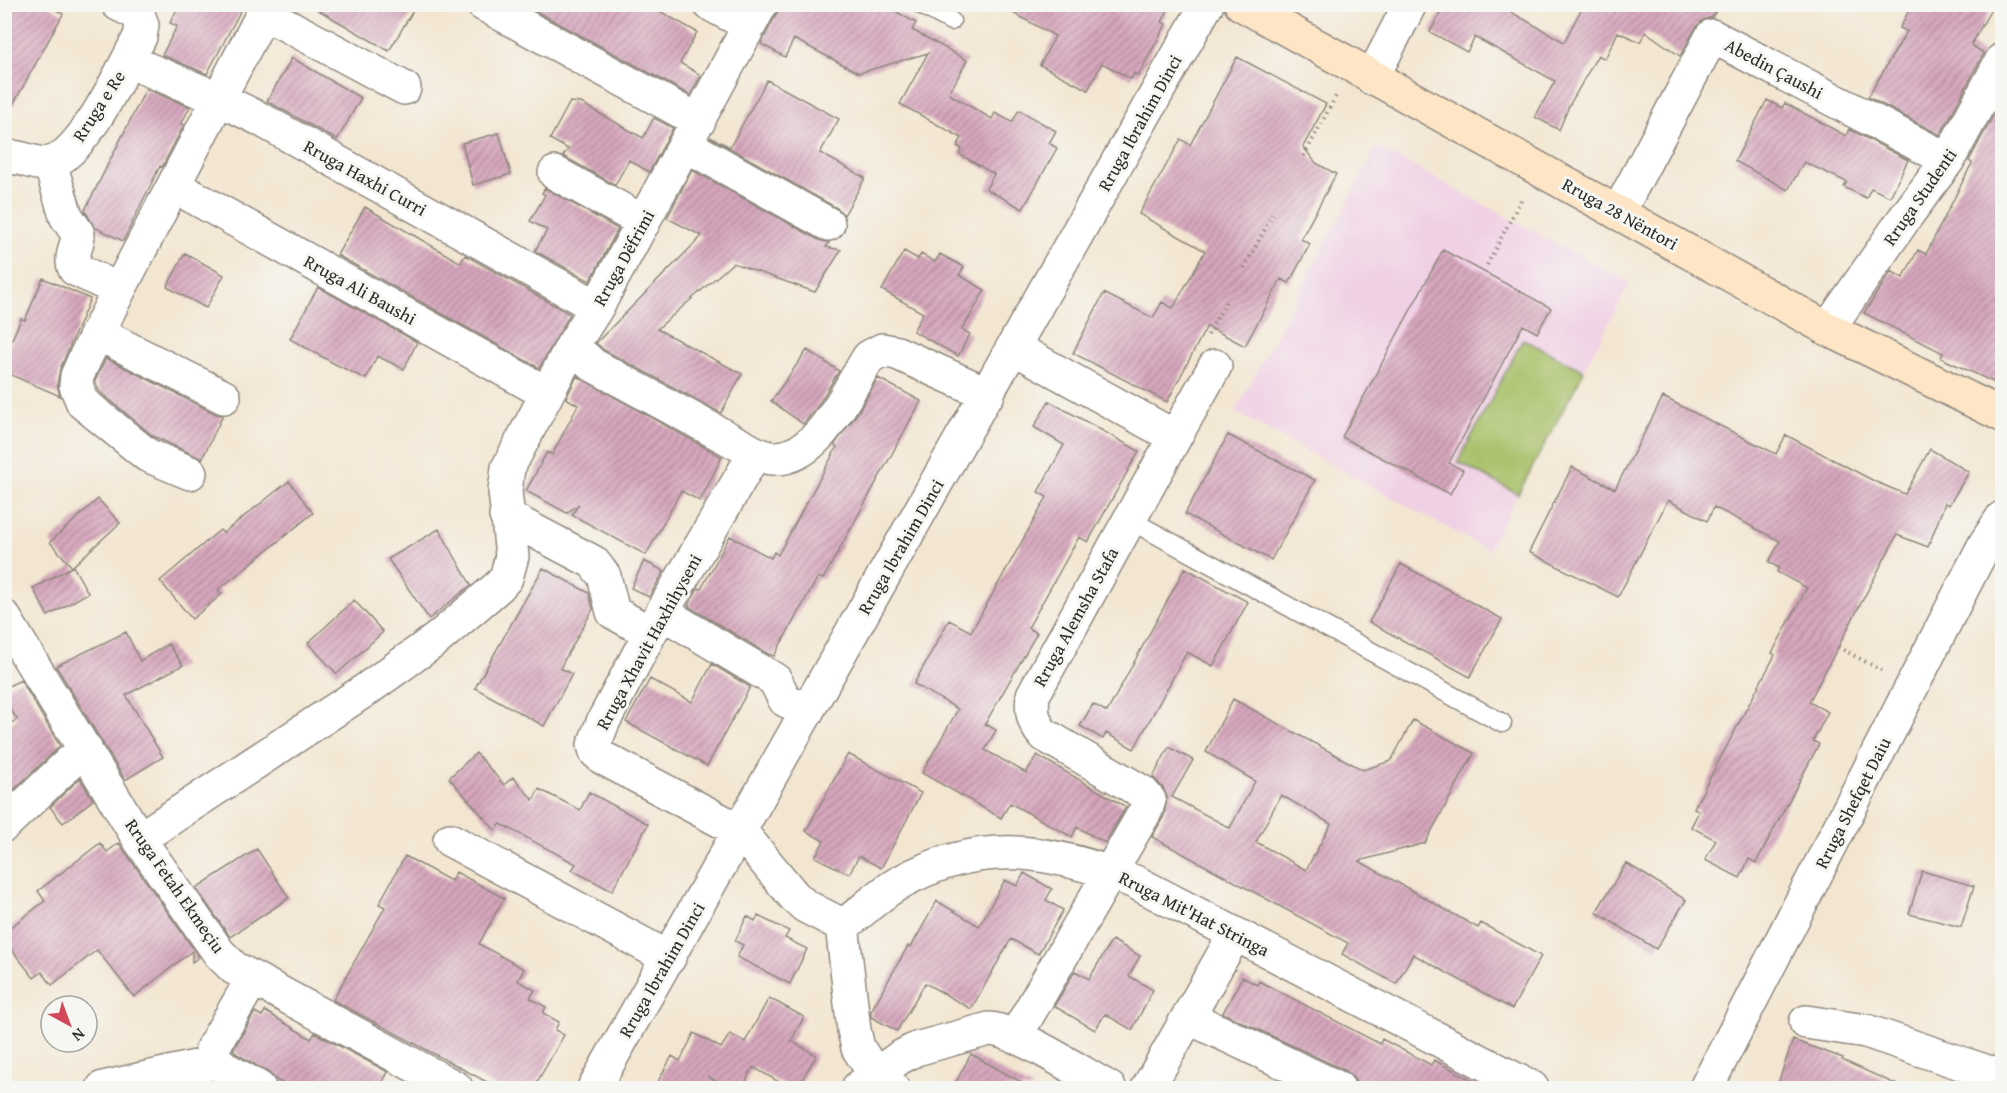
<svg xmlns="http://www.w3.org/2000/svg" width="2007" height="1093" viewBox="0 0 2007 1093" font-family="'Gentium Book Plus',serif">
<defs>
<pattern id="building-hatch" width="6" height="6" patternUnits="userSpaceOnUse" patternTransform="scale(1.5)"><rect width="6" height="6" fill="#d7a7bd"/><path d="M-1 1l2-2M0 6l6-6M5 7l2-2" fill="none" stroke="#af889a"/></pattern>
</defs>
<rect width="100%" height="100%" fill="#f6f6f2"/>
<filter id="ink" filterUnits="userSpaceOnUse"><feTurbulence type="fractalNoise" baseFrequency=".0167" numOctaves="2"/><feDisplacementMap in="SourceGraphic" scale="12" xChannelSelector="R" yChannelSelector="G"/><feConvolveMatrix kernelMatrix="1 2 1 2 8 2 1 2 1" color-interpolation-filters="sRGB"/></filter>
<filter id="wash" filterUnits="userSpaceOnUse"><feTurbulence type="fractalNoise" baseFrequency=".008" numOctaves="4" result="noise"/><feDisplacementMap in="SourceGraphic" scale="24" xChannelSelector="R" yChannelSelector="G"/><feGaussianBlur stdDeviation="1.35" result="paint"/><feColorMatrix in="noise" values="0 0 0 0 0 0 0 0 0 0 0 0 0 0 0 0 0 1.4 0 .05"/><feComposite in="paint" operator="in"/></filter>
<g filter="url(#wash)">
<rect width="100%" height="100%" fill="#f3e6d1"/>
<path fill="#f0d0e4" d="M1377,147L1630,283L1488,550L1235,412Z"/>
<path fill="#a5be64" stroke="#687448" stroke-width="1.5" d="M1523,339L1584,371L1518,494L1458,462Z"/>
<g id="blocks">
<path fill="url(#building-hatch)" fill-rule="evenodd" d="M4,4H46L63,14L4,121Z
M180,4H244L207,74L162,55L177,26L170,23Z
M308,4H417L389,51Z
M523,4H647L697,32L680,63L701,75L690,95Z
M780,4H883L916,23L912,30L967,60L949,94L992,119L995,113L1012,122L1019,110L1056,131L1049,143L1057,148L1023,209L986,189L994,174L959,154L962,149L957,146L962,138L900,104L928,53L859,73L794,39L785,57L761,44L777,13Z
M997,4H1171L1162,22L1166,24L1138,76L1134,73L1131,79L1102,63L1088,90L1040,65L1055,36Z
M1445,4H1497L1564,42L1584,4H1601L1615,12L1606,4H1721L1712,17L1703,20L1696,27L1680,56L1646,32L1640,42L1618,32L1605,59L1598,55L1569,106L1559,130L1535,117L1555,81L1475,37L1467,52L1430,32Z
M1912,4H1994L1971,45L1984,53L1940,135L1868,97L1907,31L1900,28Z
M1237,57L1326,104L1303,147L1316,163L1336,174L1301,239L1310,244L1289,283L1281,279L1245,346L1207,326L1167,402L1073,353L1104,293L1153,318L1162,302L1173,308L1205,251L1139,214L1181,139L1190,145Z
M292,58L361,98L337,140L267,101Z
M767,80L839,119L820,153L865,178L844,215L837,208L710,137L730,147Z
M146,89L190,107L181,124L184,125L162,167L160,166L123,241L94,227L85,210Z
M2002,99V386L1941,358L1943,353L1864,313L1891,271L1903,278L1918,250L1926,254L1972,163L1969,161Z
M1767,100L1782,108L1785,103L1846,136L1849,129L1908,160L1890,197L1871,188L1866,198L1844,187L1847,182L1804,162L1788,190L1735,161Z
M570,102L581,103L643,138L654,118L673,128L649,172L629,160L615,185L563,156L568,149L550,139Z
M499,133L511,174L473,185L462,143Z
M692,170L819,240L829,243L826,247L841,250L815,292L733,263L657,329L742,374L721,413L604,350L596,343L702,236L667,218Z
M545,188L618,229L590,281L535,251L547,230L530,221L545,195L542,193Z
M365,207L461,263L465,255L570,314L539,368L337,255Z
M1443,250L1551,308L1537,333L1523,325L1449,463L1463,470L1450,494L1342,437Z
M904,251L918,259L921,254L935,262L940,254L964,267L959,275L985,290L962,330L970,334L958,356L913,331L923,313L882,290Z
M185,253L224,275L206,308L167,287Z
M43,278L90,299L60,369L57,384L60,396L4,372V357L21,319L25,320Z
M318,287L417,342L404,369L377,356L366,379L335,364L290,339Z
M807,350L839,371L815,410L803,424L771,401Z
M106,358L216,414L223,415L202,459L153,436L99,391L95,381Z
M577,376L722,457L700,501L681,491L646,555L572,515L579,504L567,513L526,491L547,452L552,455L578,405L566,398Z
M878,378L921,401L823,579L818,577L774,656L768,654L688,606L698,588L701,589L730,536L771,558L774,552L778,555L837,447L834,445L857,414Z
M1663,397L1776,454L1786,435L1876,482L1905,494L1930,449L1969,472L1949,505L1945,503L1928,547L1897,535L1809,702L1828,712L1813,741L1819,744L1756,863L1749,859L1740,878L1705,860L1716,840L1691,827L1699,811L1694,808L1775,655L1772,653L1807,588L1777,572L1779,568L1769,562L1780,541L1714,507L1707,521L1668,500L1618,597L1529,552L1572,467L1615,489Z
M1049,401L1139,451L1088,542L1079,537L1028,628L1037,633L985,724L996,730L985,750L1026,773L1037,755L1126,807L1105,843L1077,827L1072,837L1010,803L1001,818L922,773L958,709L914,684L949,620L971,632L1047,497L1038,492L1064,445L1034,427Z
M1228,435L1315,480L1271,560L1185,514Z
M289,481L313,513L218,590L222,594L192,619L160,581L220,530L223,533Z
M98,499L120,523L73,566L88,593L48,616L33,588L72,567L50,542Z
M439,529L471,585L429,619L388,559Z
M644,561L664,571L649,597L631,588Z
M1401,564L1502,619L1470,677L1369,622Z
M543,568L589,593L593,609L560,668L572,674L544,726L475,688Z
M1185,568L1248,602L1213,666L1187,652L1134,749L1106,733L1103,739L1080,726L1093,704L1107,712Z
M354,600L383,632L337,674L308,643Z
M126,632L140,661L168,644L183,665L126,695L163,757L125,780L56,666Z
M712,664L750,687L707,766L626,722L650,679L692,702Z
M21,680L60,746L4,799V729L17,719L4,700V688Z
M1233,699L1363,770L1391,761L1413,720L1474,753L1425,843L1359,861L1478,928L1481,923L1541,956L1512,1009L1413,954L1396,984L1342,954L1348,943L1152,837L1164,816L1167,797L1163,788L1153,777L1169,747L1193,760L1172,797L1230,828L1255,781L1206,752ZM1281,795L1331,824L1306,870L1256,842Z
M476,753L504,785L513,777L533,800L539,789L580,810L589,792L648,824L612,891L572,870L576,864L501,824L495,830L449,778Z
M848,754L921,793L881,868L859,856L849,874L815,857L824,841L806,831Z
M80,778L93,800L63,823L50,807Z
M100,843L107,852L119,843L199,957L192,962V951L134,997L97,950L52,985L42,972L34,978L4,940V932L45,901L38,891Z
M257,849L289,898L230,937L196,888Z
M405,856L451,881L456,872L504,898L479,944L524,969L518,981L535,990L530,998L546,1007L543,1013L559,1022L555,1030L564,1035L533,1089H500L333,1000L385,907L379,904Z
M1626,863L1686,900L1656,949L1596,912Z
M1922,871L1974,886L1961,927L1909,914Z
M1024,873L1052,889L1046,900L1063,910L1038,954L1011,939L971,1009L925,983L897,1031L871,1017V1011L908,946L911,947L937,901L979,926L1005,880L1017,886Z
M747,916L755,921L758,916L789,931L785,938L807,949L790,984L737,957L743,945L735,941Z
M1112,940L1140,956L1129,976L1153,990L1132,1030L1105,1014L1095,1030L1054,1006L1075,971L1089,979Z
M1242,977L1257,985L1259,981L1380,1044L1382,1039L1431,1065L1434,1060L1489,1089H1366L1356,1083L1353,1077L1346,1071L1223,1013Z
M769,998L804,1017L791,1041L816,1055L797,1089H791L753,1067L742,1089H730L707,1076L726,1089H654L672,1056L680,1061L694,1033L721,1048L730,1034L745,1042Z
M265,1011L311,1039L315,1033L388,1072L379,1089H291L275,1079L268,1072L237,1054L233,1050L255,1012L262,1016Z
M1793,1040L1843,1058L1842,1060L1906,1089H1776Z
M971,1054L1033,1089H952Z"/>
</g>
</g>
<g filter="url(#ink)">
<use href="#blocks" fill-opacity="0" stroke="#8f887e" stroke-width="1.5"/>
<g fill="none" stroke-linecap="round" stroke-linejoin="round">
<defs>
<path id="service" d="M920,4L951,21
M1130,520L1502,723"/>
<path id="minor" d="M483,4L699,121
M710,4L749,25
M264,13L404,88
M128,61L219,99L260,119L597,307
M1372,78L1410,4
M686,145L828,224
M4,159C20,153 34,167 50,163C84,154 123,68 140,37L142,25L138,14L118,4
M50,163L66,216L78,234C78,246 69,257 75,269L119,290
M555,173L644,222
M174,186L546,393
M1618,213L1712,36L1948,160
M1828,329L1904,219L1948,160L2002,60
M97,333L224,397
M572,346L593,365L755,453C761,455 767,458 773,458C820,460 847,390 869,357L882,350L897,353L988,394
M1014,348L1175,437L1033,695C1031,711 1033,722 1043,734L1142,792L1149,800L1146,810L1015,1037
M1175,437L1215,366
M755,453L650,633L603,722L594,745L596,752L603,758L740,831L794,896L805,906L842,925L848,922C865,909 881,893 899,883C981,836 1052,850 1135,882L1532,1088
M190,473L147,455L83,403L76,386L77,376L85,358L119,290L268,4
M506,516L593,562L604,576L613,612L650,633
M663,613L775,680L785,700L807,712
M4,617L139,839L219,953L234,968L456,1088
M4,825L85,748
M139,839L367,689L437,639L499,586L506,578L512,556L505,491L508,468L572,346L597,307L761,4
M450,840L669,958
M842,925L854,1030L858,1048L869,1065L893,1088
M253,978L212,1049V1056L226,1069L259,1088
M1188,1017L1338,1088
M1806,1022L1866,1031L2002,1077
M103,1088L217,1062
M594,1088L1207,4
M858,1088L899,1058L916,1049L989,1029C1016,1030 1083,1074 1109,1088
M1148,1088L1235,934
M1706,1088L1985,544L2002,518"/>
<path id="secondary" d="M1241,4L1828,329L2002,415"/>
</defs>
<use href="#service" stroke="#8f887e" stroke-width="21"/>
<use href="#minor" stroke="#8f887e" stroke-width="36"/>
<use href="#secondary" stroke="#8f887e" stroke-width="36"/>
<path stroke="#8f887e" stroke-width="4" stroke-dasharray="1.5 4.5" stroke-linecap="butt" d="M1304,156L1337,94
M1487,265L1523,196
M1244,268L1273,214
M1208,335L1226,301
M1838,647L1885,672"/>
<use href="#service" stroke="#fff" stroke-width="18"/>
<use href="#minor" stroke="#fff" stroke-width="33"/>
<use href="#secondary" stroke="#fde5c5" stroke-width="33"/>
</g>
</g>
<g text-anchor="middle" stroke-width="6" stroke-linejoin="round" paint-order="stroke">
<g font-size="18" fill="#2b2b2b" stroke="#f6f6f2">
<text transform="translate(1774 69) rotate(28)" y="6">Abedin Çaushi</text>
<text transform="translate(99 106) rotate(-57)" y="6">Rruga e Re</text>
<text transform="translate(1140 123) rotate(-61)" y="6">Rruga Ibrahim Dinci</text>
<text transform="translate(365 178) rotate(29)" y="6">Rruga Haxhi Curri</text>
<text transform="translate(1920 197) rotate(-55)" y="6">Rruga Studenti</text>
<text transform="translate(1620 214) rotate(29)" y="6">Rruga 28 Nëntori</text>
<text transform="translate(624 258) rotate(-61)" y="6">Rruga Dëfrimi</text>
<text transform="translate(360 290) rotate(29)" y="6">Rruga Ali Baushi</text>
<text transform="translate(901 547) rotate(-60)" y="6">Rruga Ibrahim Dinci</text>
<text transform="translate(1076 617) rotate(-61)" y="6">Rruga Alemsha Stafa</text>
<text transform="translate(649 642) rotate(-61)" y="6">Rruga Xhavit Haxhihyseni</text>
<text transform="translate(1853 803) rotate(-63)" y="6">Rruga Shefqet Daiu</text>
<text transform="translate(175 886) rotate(55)" y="6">Rruga Fetah Ekmeçiu</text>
<text transform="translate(1194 914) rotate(27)" y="6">Rruga Mit'Hat Stringa</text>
<text transform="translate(662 970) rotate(-60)" y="6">Rruga Ibrahim Dinci</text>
</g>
</g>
<rect width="2007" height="1093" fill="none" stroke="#f6f6f2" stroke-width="24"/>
<g transform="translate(69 1024) rotate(139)"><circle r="28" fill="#f6f6f2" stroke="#a5a5a2" stroke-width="1.5"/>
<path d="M0-4.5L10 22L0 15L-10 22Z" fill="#d1495b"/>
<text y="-9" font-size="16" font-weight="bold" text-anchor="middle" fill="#2b2b2b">N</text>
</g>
</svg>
